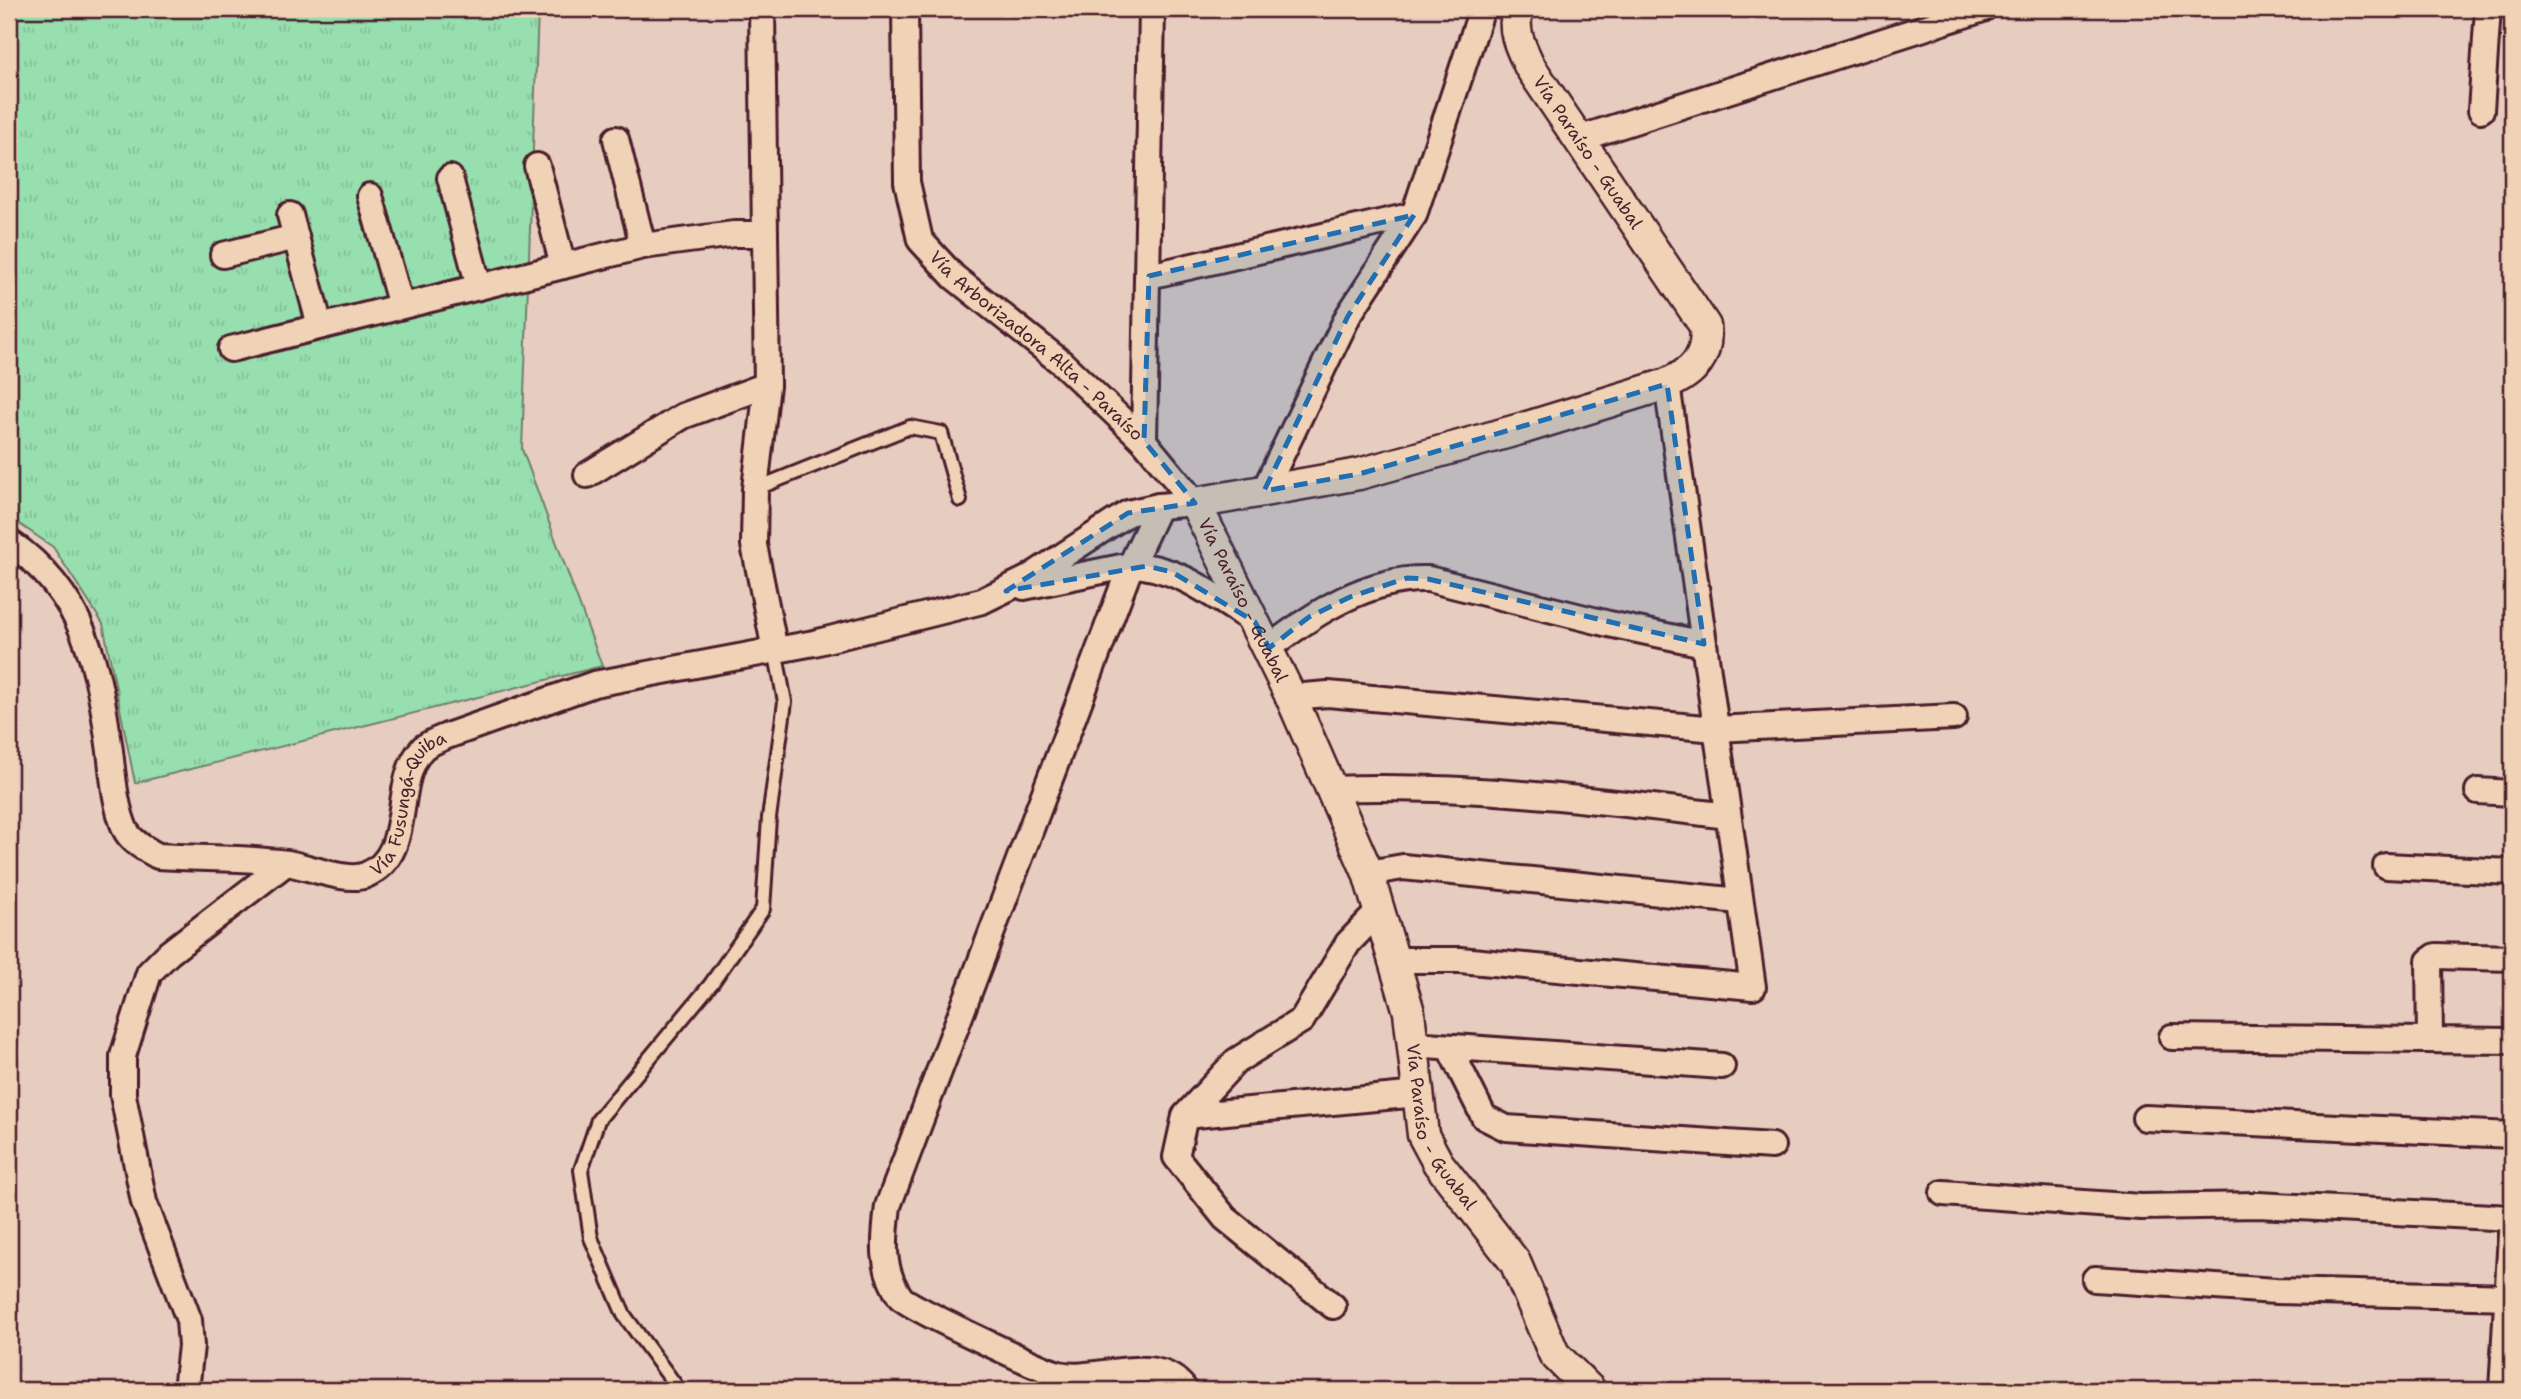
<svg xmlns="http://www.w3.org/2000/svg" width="2521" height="1399" viewBox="0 0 2521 1399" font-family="'Shantell Sans',sans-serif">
<defs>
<pattern id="grass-tufts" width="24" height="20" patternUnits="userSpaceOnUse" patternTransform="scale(1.75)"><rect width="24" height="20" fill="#97dfae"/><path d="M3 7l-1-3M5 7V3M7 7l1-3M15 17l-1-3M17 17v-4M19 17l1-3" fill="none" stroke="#84bf96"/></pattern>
</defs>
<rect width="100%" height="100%" fill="#e7ccc0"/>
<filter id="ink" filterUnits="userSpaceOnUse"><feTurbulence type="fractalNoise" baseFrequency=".0143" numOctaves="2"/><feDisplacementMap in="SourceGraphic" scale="14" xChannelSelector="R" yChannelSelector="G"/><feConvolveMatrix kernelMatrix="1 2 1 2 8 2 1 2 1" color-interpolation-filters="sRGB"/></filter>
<g filter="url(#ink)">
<path fill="url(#grass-tufts)" stroke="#707f6c" stroke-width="2" d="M9,9H538L522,449L602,666L135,783L103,624L53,547L9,517Z"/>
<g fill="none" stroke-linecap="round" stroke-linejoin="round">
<defs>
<path id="service" d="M755,489L910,427L941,433L960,500
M679,1390L624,1315L591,1238L581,1170L598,1120L711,984L763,909L769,818L785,702L775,650"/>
<g id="minor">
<path d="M762,9L767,385L755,489L754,545L775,650"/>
<path id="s1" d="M905,9L907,182L920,240L954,277L1062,363L1144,441L1195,503"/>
<path d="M2481,110L2488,9"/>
<path d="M616,139L643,246"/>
<path d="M1578,139L1983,9"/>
<path d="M537,166L563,266"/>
<path d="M450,178L479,287"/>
<path d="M370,196L401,306"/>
<path d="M290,215L320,326"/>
<path d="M223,255L296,237"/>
<path d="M1149,276L1414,215"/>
<path d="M231,349L643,246L734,234H765"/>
<path d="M1144,441L1152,9"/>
<path d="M587,475L683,416L767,385"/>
<path d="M1264,491L1348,316L1414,215L1482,9"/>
<path d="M1159,506L1131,565L888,1206C884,1239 880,1269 901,1298C907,1306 1042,1370 1059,1374C1097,1383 1157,1350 1185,1390"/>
<path id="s2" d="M9,542C85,594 98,665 110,751C113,776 115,805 125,829C131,842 147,850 158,856C200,859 245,857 287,863C307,866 346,883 366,875C416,854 390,783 423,748C429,743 440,739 447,736L594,684L814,643L982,601L1027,579L1128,513L1159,506L1195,503"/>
<path d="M1024,587L1131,565C1178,566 1216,598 1255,622"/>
<path d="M1269,648C1314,613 1369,577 1428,579L1609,624L1704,644"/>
<path d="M1291,697L1328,694L1716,729L1954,717"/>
<path d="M1331,789C1465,784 1596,800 1728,816"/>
<path d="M2478,791L2512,793"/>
<path d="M2386,866L2512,872"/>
<path d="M1368,873L1403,867L1740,901"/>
<path d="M1394,960H1460L1753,987L1667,384"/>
<path d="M2172,1037L2512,1041"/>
<path d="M2430,1038L2429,961L2436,956L2512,958"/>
<path d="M1412,1044L1722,1066"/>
<path d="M1449,1047L1484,1117L1506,1128L1772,1146"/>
<path d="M1185,1116L1418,1094"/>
<path d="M2145,1118L2512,1135"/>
<path d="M1943,1193L2141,1207L2258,1205L2512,1218"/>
<path d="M2095,1279L2276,1291L2512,1297"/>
<path d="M1333,1306L1225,1218L1176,1157L1185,1116L1236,1061L1302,1020L1348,943L1379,911"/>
<path d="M186,1390L191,1346L189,1320L144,1202L123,1095V1056L149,973L169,953L286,863"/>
<path d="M2502,1390L2512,1217"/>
</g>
<g id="tertiary">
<path id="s3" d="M1518,9C1511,30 1521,48 1530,67L1705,326C1709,356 1694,372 1667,384L1524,428L1359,474L1195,503L1291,697L1368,873L1409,1012L1423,1135L1438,1163L1515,1262L1554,1354L1590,1390"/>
</g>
</defs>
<use href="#service" stroke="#4a1f2b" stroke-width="18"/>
<use href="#minor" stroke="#4a1f2b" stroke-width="30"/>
<use href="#tertiary" stroke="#4a1f2b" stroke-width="35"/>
<use href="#service" stroke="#f0d2b6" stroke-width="12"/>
<use href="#minor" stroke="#f0d2b6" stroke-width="24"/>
<use href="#tertiary" stroke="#f0d2b6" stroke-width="30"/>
</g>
</g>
<path fill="#1f6fb2" fill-opacity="0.2" stroke="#1f6fb2" stroke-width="5" stroke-dasharray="14 9" stroke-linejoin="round" d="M1414,215L1348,316L1264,491L1359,474L1667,384L1704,644L1428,579L1407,578L1350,597L1309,617L1269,648L1255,622L1172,572L1147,566L1006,591L1128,513L1195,503L1144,441L1149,276Z"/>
<g text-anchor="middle" stroke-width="5" stroke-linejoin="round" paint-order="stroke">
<g font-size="18" fill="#4a1f2b" stroke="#f0d2b6">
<text dy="6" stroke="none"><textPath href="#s3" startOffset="164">Vía Paraíso - Guabal</textPath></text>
<text dy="6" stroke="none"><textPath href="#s1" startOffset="390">Vía Arborizadora Alta - Paraíso</textPath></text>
<text dy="6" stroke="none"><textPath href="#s3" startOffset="1045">Vía Paraíso - Guabal</textPath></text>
<text dy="6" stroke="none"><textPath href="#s2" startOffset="662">Vía Fusungá-Quiba</textPath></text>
<text dy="6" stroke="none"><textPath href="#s3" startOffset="1612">Vía Paraíso - Guabal</textPath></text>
</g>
</g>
<rect width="2521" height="1399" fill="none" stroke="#f0d2b6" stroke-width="35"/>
<rect x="18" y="18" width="2486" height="1364" fill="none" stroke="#4a1f2b" stroke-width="2.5" filter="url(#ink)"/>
</svg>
